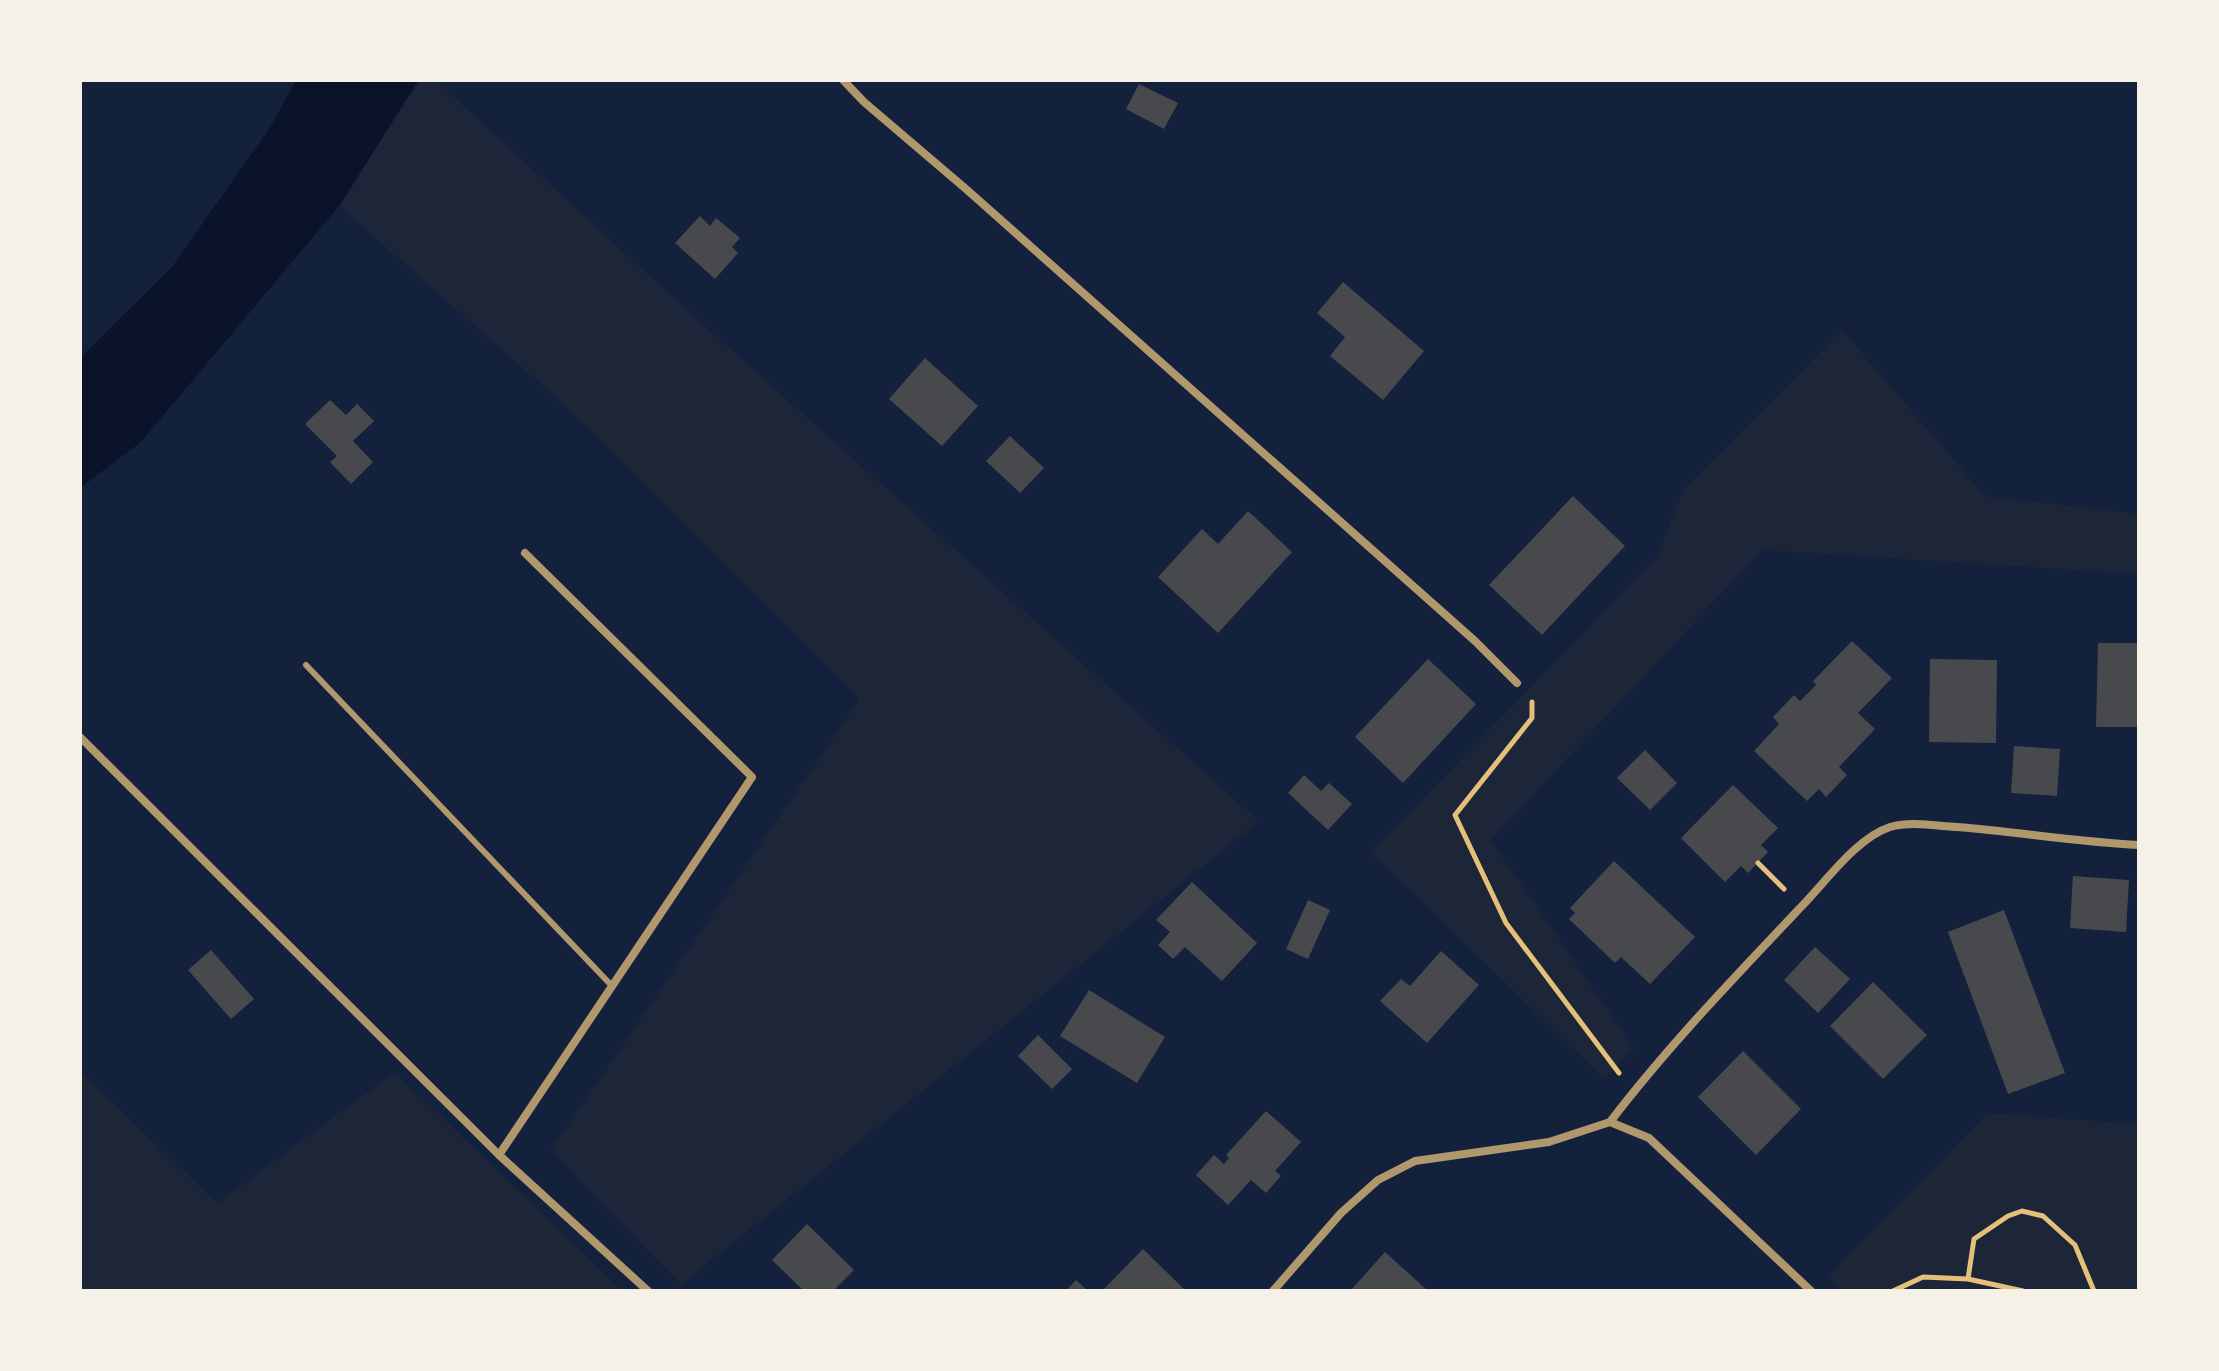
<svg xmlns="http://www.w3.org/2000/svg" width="2219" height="1371" viewBox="0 0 2219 1371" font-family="Cabin,sans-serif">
<rect width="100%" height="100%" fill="#14213d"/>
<path fill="#1d2539" d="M419,80H435L709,330L1259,821L681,1285L551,1150L860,699L566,406L339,206Z
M1842,330L1985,496L2139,514V574L1762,550L1491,840L1634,1048L1605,1080L1371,852L1657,557L1683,490Z
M80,1071L217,1203L395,1072L623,1291H80Z
M1988,1113L2139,1124V1291H1843L1828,1276Z"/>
<path fill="#0b132b" d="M296,80H419L339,206L141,442L80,488V358L172,267L271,126Z"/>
<path fill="#48494c" d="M1139,84L1178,103L1164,129L1126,109Z
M700,216L710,226L716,218L740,238L732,247L738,253L715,279L675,243Z
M1343,282L1424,351L1383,400L1330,356L1345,337L1317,313Z
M925,358L978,406L942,446L889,399Z
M330,400L346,415L357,404L374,421L353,441L373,462L351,484L330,462L337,456L305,424Z
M1010,436L1044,468L1020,493L986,461Z
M1573,496L1625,546L1542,635L1489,585Z
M1248,511L1292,552L1218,633L1158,577L1202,529L1218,544Z
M1852,641L1892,678L1858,713L1875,729L1839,767L1847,775L1826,797L1819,789L1807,801L1754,751L1779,724L1773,717L1794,695L1800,701L1816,685L1813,681Z
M2098,643H2139V727H2096Z
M1428,659L1476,704L1403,783L1355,737Z
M1930,659L1997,660L1996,743L1929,742Z
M2014,746L2060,749L2057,796L2011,793Z
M1645,750L1677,783L1650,810L1617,778Z
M1304,775L1321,791L1329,783L1352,804L1328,830L1288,793Z
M1733,785L1778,828L1761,845L1768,852L1748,873L1741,866L1725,882L1681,838Z
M1614,861L1695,937L1650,984L1621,957L1615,963L1569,919L1575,913L1570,908Z
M2073,876L2129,880L2126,932L2070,928Z
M1192,882L1257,943L1222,981L1185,947L1173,959L1158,945L1170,932L1156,920Z
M1308,900L1330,910L1308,959L1286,949Z
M2004,910L2065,1073L2008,1094L1948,932Z
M1815,947L1850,979L1818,1013L1784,980Z
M211,950L254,999L231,1019L188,970Z
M1441,951L1479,985L1427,1043L1380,1001L1401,979L1410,986Z
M1873,982L1927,1035L1883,1079L1830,1026Z
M1089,990L1165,1037L1137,1083L1060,1036Z
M1038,1035L1072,1069L1052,1089L1018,1056Z
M1743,1051L1801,1109L1756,1155L1698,1097Z
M1266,1111L1301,1142L1275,1171L1281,1176L1266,1193L1251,1180L1228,1205L1196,1175L1214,1155L1224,1164L1229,1158L1226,1155Z
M807,1224L854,1270L833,1291H804L772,1260Z
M1143,1249L1186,1291H1102Z
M1385,1252L1428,1291H1350Z
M1076,1280L1088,1291H1066Z"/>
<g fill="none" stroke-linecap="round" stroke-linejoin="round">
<path stroke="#e5c07b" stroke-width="5" d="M1532,702V718L1455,815L1506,923L1619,1073
M1758,863L1784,889
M1968,1279L1974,1239L2008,1216L2022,1211L2043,1216L2075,1245L2094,1291
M1893,1291L1923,1277L1968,1279L2023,1291"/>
<path stroke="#b1986c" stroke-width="6" d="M306,665L612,986"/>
<path stroke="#b1986c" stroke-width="8" d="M843,80L864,102L966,189L1475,641L1517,683
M80,737L499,1155L648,1291
M1610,1122C1668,1046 1735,977 1800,908C1825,883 1856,838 1890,827C1912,821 1936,826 1957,827C2018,832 2078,842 2139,845
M499,1155L752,777L525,553
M1273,1291L1341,1213L1378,1180L1415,1161L1549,1142L1610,1122L1649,1138L1811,1291"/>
</g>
<rect width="2219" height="1371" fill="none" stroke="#f6f1e7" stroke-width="164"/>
</svg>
